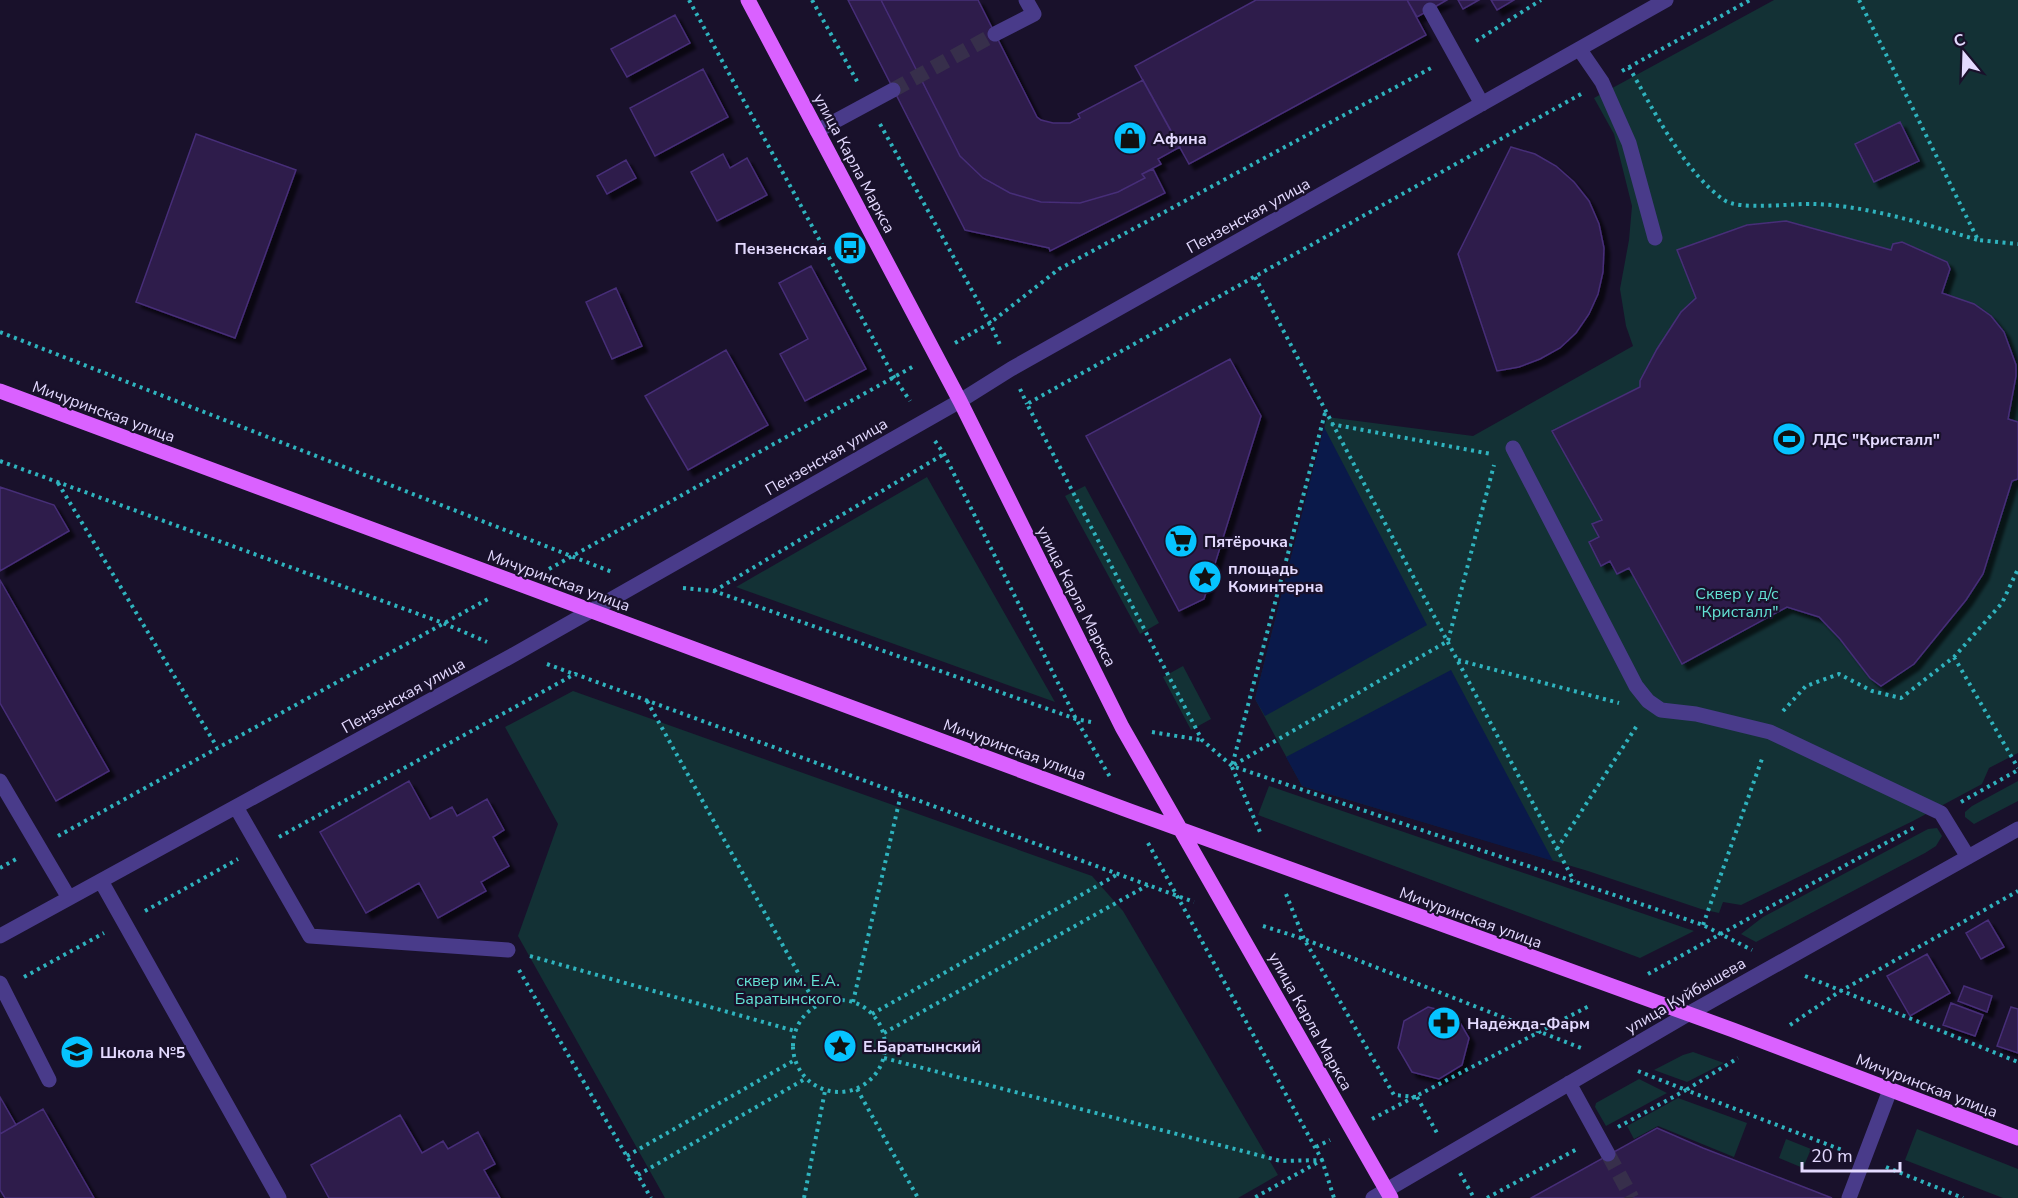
<svg xmlns="http://www.w3.org/2000/svg" width="2018" height="1198" viewBox="0 0 2018 1198" font-family="'Nunito Sans',sans-serif">
<defs>
<filter id="shadow"><feDropShadow dx="5.5" dy="5.5" stdDeviation="1.5" flood-color="#0009"/></filter>
</defs>
<rect width="100%" height="100%" fill="#19112b"/>
<path fill="#133135" d="M1774,0H2018V753L1989,768L1982,784L1913,821L1741,905L1723,902L1719,913L1701,909L1588,871L1302,786L1255,699L1327,417L1473,436L1633,346L1626,326L1620,289L1629,240L1632,206L1614,134L1594,98Z
M927,477L1055,702L736,587Z
M1085,486L1159,623L1140,634L1065,496Z
M1183,666L1211,719L1191,730L1163,677Z
M573,691L1092,876L1123,911L1278,1175L1238,1198H665L518,936L558,824L505,727Z
M2018,781V801L1974,824L1965,817V812L1972,806Z
M1269,786L1694,931L1640,958L1258,815Z
M1937,828L1942,836L1936,846L1925,853L1756,942L1741,934L1763,917L1928,829Z
M1693,1052L1724,1063L1687,1082L1654,1070L1683,1055Z
M1639,1079L1667,1093L1606,1126L1595,1107L1596,1103Z
M1678,1098L1747,1123L1734,1157L1658,1126L1634,1139L1627,1126Z
M1917,1129L2018,1169V1198H2003L1905,1160Z
M1786,1139L1811,1149L1803,1168L1779,1158Z"/>
<path fill="#0a194a" d="M1324,427L1427,625L1265,716L1255,699Z
M1451,670L1553,861L1302,786L1286,757Z"/>
<path fill="#2d1c4c" stroke="#472e78" stroke-width="1.5" filter="url(#shadow)" d="M848,0H881L960,156L983,178L1010,193L1041,202L1080,203L1118,192L1145,178L1142,174L1153,169L1165,193L1050,251L1049,248L965,230Z
M881,0H978L1037,117L1041,120L1053,123H1070L1080,118L1078,114L1143,80L1180,147L1158,159L1161,164L1142,174L1145,178L1118,192L1080,203L1041,202L1010,193L983,178L960,156Z
M1256,0H1407L1426,35L1189,164L1135,66Z
M1407,0H1447L1417,17Z
M1458,0H1479L1463,9Z
M1491,0H1514L1497,10Z
M675,15L690,43L627,77L611,49Z
M703,69L728,117L655,156L630,108Z
M1900,122L1919,161L1874,182L1855,144Z
M196,134L296,170L235,338L136,302Z
M1511,147L1535,154L1556,166L1574,182L1589,201L1599,224L1604,248L1603,272L1598,294L1589,314L1576,333L1560,348L1540,359L1519,367L1497,371L1458,254Z
M723,154L730,168L747,158L767,195L717,221L691,172Z
M626,160L636,178L607,194L597,176Z
M1786,221L1891,250L1893,244L1902,242L1947,262L1950,269L1942,293L1974,304L1991,316L2004,332L2016,365V376L2008,419L2018,422V479L2012,481L1983,574L1966,600L1914,664L1881,686L1870,678L1840,639L1819,617L1787,607L1682,664L1629,568L1617,574L1610,561L1601,566L1589,542L1599,537L1592,524L1602,520L1552,431L1640,387V381L1657,349L1681,312L1696,298L1677,250L1747,225Z
M811,266L866,369L805,401L780,354L808,339L779,283Z
M616,288L642,346L612,359L586,302Z
M726,350L768,425L688,470L645,396Z
M1230,359L1261,416L1204,599L1179,611L1086,436Z
M0,487L54,505L69,531L0,571Z
M0,580L109,771L56,801L0,703Z
M409,781L430,819L452,807L457,816L487,799L504,830L493,837L509,866L481,882L486,891L438,918L419,883L366,913L320,832Z
M1988,920L2004,947L1981,959L1966,933Z
M1927,954L1950,993L1910,1016L1887,976Z
M1964,986L1992,996L1987,1012L1958,1001Z
M1951,1003L1983,1015L1975,1036L1943,1025Z
M1428,1007L1455,1014L1469,1038L1462,1065L1439,1079L1412,1072L1398,1048L1404,1021Z
M2011,1007L2018,1009V1053L1997,1046Z
M0,1097L16,1125L0,1134Z
M43,1109L94,1198H5L0,1190V1134Z
M400,1115L422,1153L443,1141L448,1149L478,1132L495,1164L484,1170L500,1198H329L311,1165Z
M1657,1128L1703,1148L1832,1198H1531Z"/>
<g fill="none" stroke-linecap="round" stroke-linejoin="round">
<path stroke="#372f4b" stroke-width="15" stroke-dasharray="15 8" stroke-linecap="butt" d="M893,90L995,34
M1608,1154L1632,1198"/>
<path stroke="#2fb3be" stroke-width="4" stroke-dasharray="3 4.5" stroke-linecap="butt" d="M689,0L894,377L910,401
M812,0L858,83
M1859,0L1978,240L2018,244
M1476,41L1541,0
M1629,67C1653,109 1684,172 1724,200C1740,211 1793,203 1814,204C1870,206 1924,224 1978,240
M1622,71L1750,0
M1581,94L1027,404L1202,740L1232,766L1703,925L1752,950
M880,124L990,323L1001,347
M1255,277L1574,881
M0,332L612,572
M955,343L990,323L1059,269L1433,67
M1020,389L1027,404
M1325,413L1232,766L1448,641L1494,465
M1331,424L1491,454
M935,441L944,454L1076,719L1110,777
M0,461L443,623L487,642
M58,483L217,747
M549,569L914,366
M683,588L714,591L1076,719L1091,722
M714,591L944,454
M1954,657L2018,768
M1458,660L1619,703
M547,664L574,674
M647,701L816,1005
M1783,711L1806,686L1839,674L1872,691L1901,698L1954,657L2002,603L2018,569
M1152,732L1201,740
M1232,767L1260,832
M1961,802L2018,770
M58,836L488,599
M279,837L575,674L1194,902
M1148,843L1322,1160L1254,1198
M1557,849L1638,724
M0,868L18,858
M1286,894L1304,939L1394,1095L1416,1097
M145,911L238,859
M1703,925L1763,756
M1263,926L1304,939L1581,1048
M530,956L795,1031
M519,970L651,1198
M1648,974L1915,827
M1805,976L2018,1062
M24,977L104,933
M793 1046a46 46 0 1 1 92 0a46 46 0 1 1-92 0Z
M853,1002L901,794
M872,1014L1118,874
M1790,1025L1839,992L2018,891
M884,1033L1148,885
M884,1058L1281,1161L1322,1160L1334,1198
M1638,1071L1686,1090L1738,1058
M857,1089L918,1198
M1417,1097L1437,1133
M1372,1119L1591,1005
M1618,1127L1686,1090L1842,1150
M1316,1147L1330,1140
M627,1156L793,1061
M1886,1167L1963,1198
M1460,1173L1474,1198
M638,1175L805,1079
M804,1198L825,1091
M1487,1198L1577,1149"/>
<path stroke="#493b8a" stroke-width="15" d="M1430,10L1482,104
M995,34L1034,14L1026,0
M1580,50L1602,82L1629,143L1655,238
M817,131L893,90
M1513,448L1636,686L1648,701L1661,710L1696,714L1770,732L1941,813L1968,857
M0,781L69,898
M236,807L310,936L508,950
M101,881L279,1198
M0,936L515,654L960,401L1011,369L1666,0
M0,983L49,1080
M1569,1083L1608,1154
M1373,1198L1688,1014L2018,829
M1849,1198L1890,1090"/>
<path stroke="#da61ff" stroke-width="15" d="M748,0L960,401L1122,727L1391,1198
M0,391L1130,811L1733,1030L2018,1138"/>
</g>
<defs>
<symbol id="shop-disc" viewBox="-11 -11 22 22"><circle r="9.5" fill="#06c3ff" stroke="#19112b"/><path d="M-5-2.5h2.3a2.7 3.5 0 0 1 5.4 0H5L5.5 6h-11ZM-1.5-2.5h3a1.5 2.3 0 0 0-3 0Z" fill="#111"/></symbol>
<symbol id="bus-disc" viewBox="-11 -11 22 22"><circle r="9.5" fill="#06c3ff" stroke="#19112b"/><path d="M-5-6H5V4H4V6H2V4H-2V6H-4V4H-5ZM-3.5-4V0h7V-4ZM-3.5 1.2v1.5H-2V1.2ZM2 1.2v1.5H3.5V1.2Z" fill="#111"/></symbol>
<symbol id="stadium-disc" viewBox="-11 -11 22 22"><circle r="9.5" fill="#06c3ff" stroke="#19112b"/><path d="M0-5a6.5 5 0 1 0 0 10a6.5 5 0 1 0 0-10ZM-3.5-1.8h7v3.6h-7Z" fill="#111"/></symbol>
<symbol id="supermarket-disc" viewBox="-11 -11 22 22"><circle r="9.5" fill="#06c3ff" stroke="#19112b"/><path d="M-6-5.5h2.5l.6 2H6L4.5 2H-2.5L-4.4-4H-6ZM-1.5 3.2a1.3 1.3 0 1 0 .1 0ZM3 3.2a1.3 1.3 0 1 0 .1 0Z" fill="#111"/></symbol>
<symbol id="sight-disc" viewBox="-11 -11 22 22"><circle r="9.5" fill="#06c3ff" stroke="#19112b"/><path d="M0-6L1.8-2.2L6-1.7L2.9 1.2L3.7 5.4L0 3.3L-3.7 5.4L-2.9 1.2L-6-1.7L-1.8-2.2Z" fill="#111"/></symbol>
<symbol id="pharmacy-disc" viewBox="-11 -11 22 22"><circle r="9.5" fill="#06c3ff" stroke="#19112b"/><path d="M-2-6h4v4h4v4h-4v4h-4v-4h-4v-4h4Z" fill="#111"/></symbol>
<symbol id="school-disc" viewBox="-11 -11 22 22"><circle r="9.5" fill="#06c3ff" stroke="#19112b"/><path d="M0-5L7-2L0 1L-7-2ZM-4 1L0 2.5L4 1V4Q0 6-4 4Z" fill="#111"/></symbol>
</defs>
<g fill-rule="evenodd">
<use href="#shop-disc" x="1111" y="119" width="38" height="38"/>
<use href="#bus-disc" x="831" y="229" width="38" height="38"/>
<use href="#stadium-disc" x="1770" y="420" width="38" height="38"/>
<use href="#supermarket-disc" x="1162" y="522" width="38" height="38"/>
<use href="#sight-disc" x="1186" y="558" width="38" height="38"/>
<use href="#pharmacy-disc" x="1425" y="1004" width="38" height="38"/>
<use href="#sight-disc" x="821" y="1027" width="38" height="38"/>
<use href="#school-disc" x="58" y="1033" width="38" height="38"/>
</g>
<g text-anchor="middle" stroke-width="4.5" stroke-linejoin="round" paint-order="stroke">
<g font-size="16" font-weight="bold" fill="#e4daff" stroke="#19112b" text-anchor="start">
<text x="1153" y="144">Афина</text>
<text x="827" y="254" text-anchor="end">Пензенская</text>
<text x="1812" y="445">ЛДС "Кристалл"</text>
<text x="1204" y="547">Пятёрочка</text>
<text x="1228" y="574">площадь<tspan x="1228" dy="18">Коминтерна</tspan></text>
<text x="1467" y="1029">Надежда-Фарм</text>
<text x="863" y="1052">Е.Баратынский</text>
<text x="100" y="1058">Школа №5</text>
</g>
<g font-size="16" fill="#e4daff" stroke="#19112b">
<text transform="translate(855 163) rotate(62)" y="6">улица Карла Маркса</text>
<text transform="translate(1248 215) rotate(-29)" y="6">Пензенская улица</text>
<text transform="translate(104 411) rotate(20)" y="6">Мичуринская улица</text>
<text transform="translate(826 456) rotate(-30)" y="6">Пензенская улица</text>
<text transform="translate(559 580) rotate(20)" y="6">Мичуринская улица</text>
<text transform="translate(1077 596) rotate(63)" y="6">улица Карла Маркса</text>
<text transform="translate(403 695) rotate(-29)" y="6">Пензенская улица</text>
<text transform="translate(1015 749) rotate(20)" y="6">Мичуринская улица</text>
<text transform="translate(1471 917) rotate(20)" y="6">Мичуринская улица</text>
<text transform="translate(1685 995) rotate(-30)" y="6">улица Куйбышева</text>
<text transform="translate(1311 1021) rotate(61)" y="6">улица Карла Маркса</text>
<text transform="translate(1927 1085) rotate(21)" y="6">Мичуринская улица</text>
</g>
<g font-size="16" fill="#63e2d4" stroke="#19112b">
<text x="1737" y="599">Сквер у д/с<tspan x="1737" dy="18">"Кристалл"</tspan></text>
<text x="788" y="986">сквер им. Е.А.<tspan x="788" dy="18">Баратынского</tspan></text>
</g>
</g>
<g transform="translate(1964 54) rotate(341)" stroke="#19112b" stroke-width="4.5" paint-order="stroke">
<path d="M0-4.5L10 22L0 15L-10 22Z" fill="#e4daff"/>
<text y="-9" font-size="16" font-weight="bold" text-anchor="middle" fill="#e4daff">С</text>
</g>
<path d="M1802 1162v9h98v-9" fill="none" stroke="#e4daff" stroke-width="3"/>
<text x="1811" y="1162" font-size="18" fill="#e4daff" stroke="#19112b" stroke-width="4.5" paint-order="stroke">20 m</text>
</svg>
